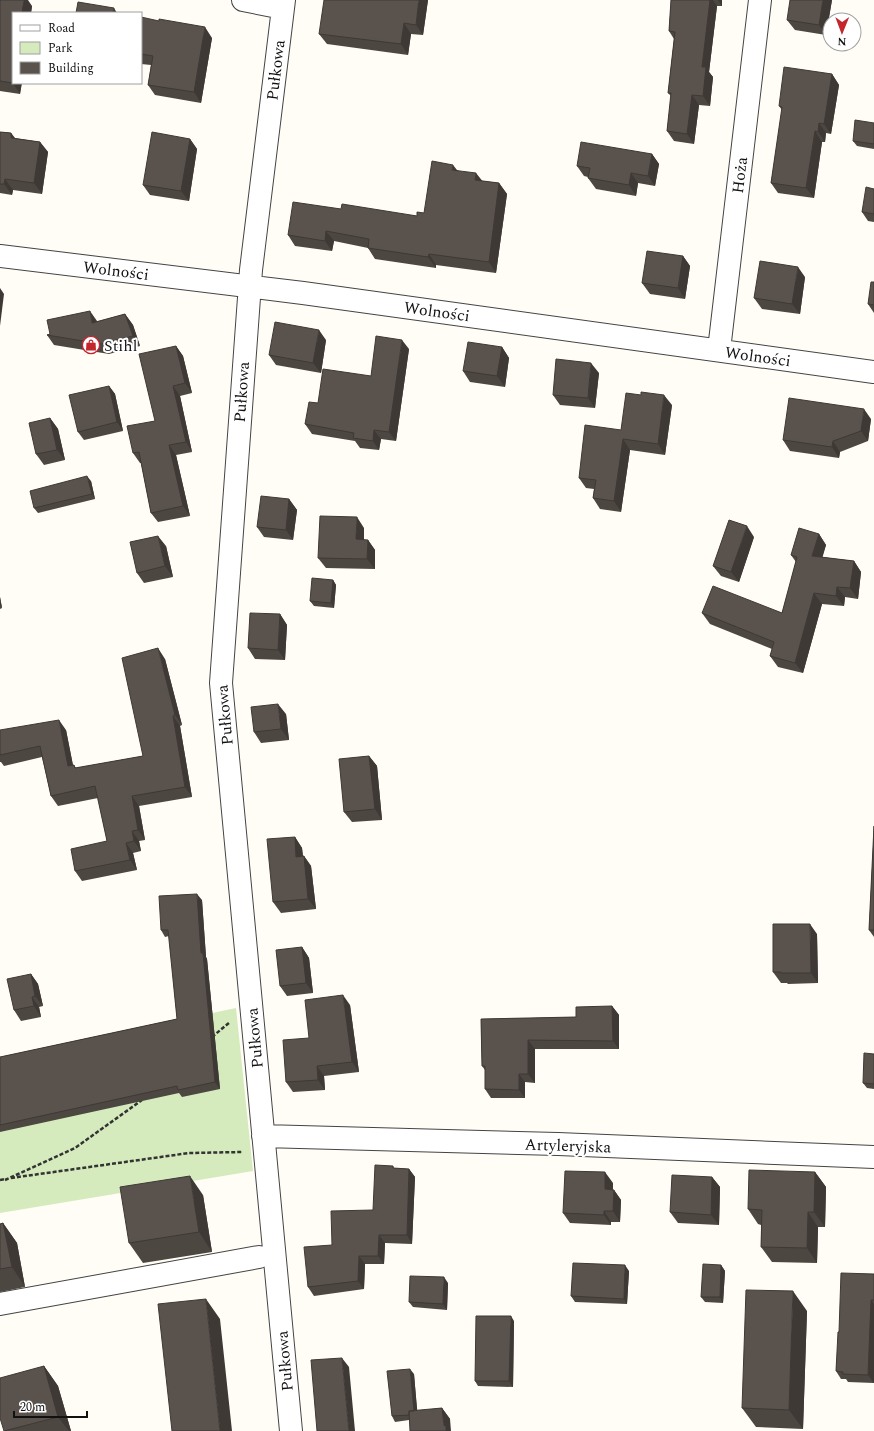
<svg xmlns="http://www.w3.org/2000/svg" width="874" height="1431" viewBox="0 0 874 1431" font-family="Spectral,serif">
<rect width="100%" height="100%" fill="#fffdf5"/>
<path fill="#d5ebbd" d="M236,1008L253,1171L0,1213V1058Z"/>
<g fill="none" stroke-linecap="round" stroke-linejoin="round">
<defs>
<path id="minor" d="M243,0L283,8
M284,0L251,270L221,683L291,1431
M0,256L303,293L874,372
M719,350L760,0
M263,1136L558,1144L874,1157
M0,1304L259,1257"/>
</defs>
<use href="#minor" stroke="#444" stroke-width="24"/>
<path stroke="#333" stroke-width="2.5" stroke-dasharray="4 2" stroke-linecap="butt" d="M212,1037L230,1022
M11,1178L189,1153L242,1152
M0,1180L6,1179
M5,1180L75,1148L142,1100"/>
<use href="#minor" stroke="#fff" stroke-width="22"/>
</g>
<path fill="#4d4742" d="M0,0L32,6L20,94L0,91Z
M428,0L423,35L411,34L408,55L327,44L319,34Z
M671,0H722V6H717L709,72L713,77L710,106L699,105L694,144L674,141L667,131L671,96L668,93L674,39L669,31Z
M832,0L826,35L795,30L787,20Z
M141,17L212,38L201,103L155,95L148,85L151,65L141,64Z
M832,74L839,85L831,134L826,133L825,142H822L814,198L778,193L771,183L782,110L779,106Z
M874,123V149L857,146L853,141Z
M0,132L11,133L15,138L40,142L48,152L42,194L13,190L12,195L0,193Z
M190,139L197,149L189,201L150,195L143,185Z
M652,154L659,164L655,186L638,183L636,196L596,189L588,178V177L584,176L577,166Z
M457,170L482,181L499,183L507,194L496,273L436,265V268L375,259L368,248L334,241L332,251L295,246L288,235L341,209L417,216L424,213Z
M874,189V222L868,221L862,212Z
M683,256L690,266L685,299L650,294L642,283Z
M805,277L800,314L762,309L754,298Z
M874,282V313L868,304Z
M125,314L133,325L140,346L109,354L54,345L47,335Z
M326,340L321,373L276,365L269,355Z
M176,346L183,356L192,393L180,396L192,452L176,455L190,516L158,522L151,513L141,463H140L133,453L155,421Z
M502,347L509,358L505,387L470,382L463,371Z
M409,349L396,441L381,439L379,450L360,448L355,441L312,434L305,424L318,403L371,376Z
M599,373L595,408L560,405L553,395Z
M109,386L115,394L123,431L84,440L78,432Z
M672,405L665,455L630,450L621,512L600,509L593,498L594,489L586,488L579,478L621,430Z
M50,418L58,429L65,460L44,465L36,454Z
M871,419L868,441L840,452L839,458L790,451L783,440Z
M91,481L95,499L38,513L34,508Z
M289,499L297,510L293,540L264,537L257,527Z
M364,528V540H368L375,550V569L326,568L318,558Z
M819,534L826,545L822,557L854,561L861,572L858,599L845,597L844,606L822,604L803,673L778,667L770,656L772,649L710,624L702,613H782L796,562L791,555Z
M754,537L739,582L721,576L713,566Z
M166,546L173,577L144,583L137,573Z
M333,580L336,585L334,608L314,606L310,601Z
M0,597L2,608L0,609Z
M280,614L287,625L285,660L255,659L248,648Z
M165,659L182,725L180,726L192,797L139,806L145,840L139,841L141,851L133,853L137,870L82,881L75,871L107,841L98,798L58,806L51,796L42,757L4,766L1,762H0V730H66L73,765H74L76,768L143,756Z
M286,714L289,740L261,743L254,732Z
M369,756L377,766L382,820L352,822L344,812Z
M874,826V937L869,930Z
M295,837L302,848L303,856H304L311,866L316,909L281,913L273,902Z
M202,900L206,957L207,959L220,1089L182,1097L179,1093L0,1132V1057L177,1019L169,936L165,937L161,930Z
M817,934L818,983L788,984L787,983H781L773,972Z
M302,947L309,958L313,993L287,996L280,986Z
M31,974L38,984L43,1006L39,1007L41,1017L21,1021L14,1010Z
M350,1005L359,1072L324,1076L325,1090L293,1092L286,1082L309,1038Z
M612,1006L619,1015V1049H535V1083L525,1082V1098H491L485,1089V1070L482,1066L481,1019L576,1017Z
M874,1054V1089L867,1088L863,1083Z
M393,1166L394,1168L409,1169L415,1177L412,1244L385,1243L384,1264H365L364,1289L314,1296L308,1287L332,1245L373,1210Z
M815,1172L826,1187L825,1227H818L817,1263L772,1262L761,1247V1225L758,1224L748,1209Z
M712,1177L720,1187L719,1225L678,1223L670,1212Z
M613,1183V1190H614L621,1200L620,1222H611V1225L570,1223L563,1213Z
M203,1195L212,1252L143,1263L129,1243Z
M3,1223L17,1243L25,1287L0,1292V1224Z
M721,1265L725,1271L723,1303L705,1302L701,1297Z
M629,1271L627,1304L575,1302L571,1296Z
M874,1274V1383L848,1382L846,1379H841L836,1371L839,1332Z
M448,1283L447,1310L413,1307L409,1302Z
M807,1311L803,1429L756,1427L742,1408Z
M514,1321L513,1387L478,1386L475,1381Z
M44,1366L58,1386L71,1431H4Z
M414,1374L417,1411L442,1408L450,1419L409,1420L395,1422L392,1416Z"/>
<path fill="#3f3936" d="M24,0H28L32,6L31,13H22Z
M419,0H428L423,35L416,25Z
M710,0H713L717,6L709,72L713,77L710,106L703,96L702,67Z
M718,0H722V6Z
M823,0H832L826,35L819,25Z
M114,8L117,13L113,12Z
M404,23L411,34L408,55L401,44Z
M205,27L212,38L201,103L194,92Z
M832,74L839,85L831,134L824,124Z
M13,79V83H22L20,94L13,83Z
M692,95L699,105L694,144L687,134Z
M819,123L826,133L825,142L818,132Z
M815,131L822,142L814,198L806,188Z
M11,133L19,144L11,138Z
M190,139L197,149L189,201L181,191Z
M40,142L48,152L42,194L34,183Z
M652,154L659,164L655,186L648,176Z
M453,165L461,175L452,170Z
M476,173L484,183L475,180Z
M631,173L638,183L636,196L629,185Z
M5,179L13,190L12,195L4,184Z
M499,183L507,194L496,273L489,262Z
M326,231L334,241L332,251L325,241Z
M429,254L436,265V268L428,257Z
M683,256L690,266L685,299L678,288Z
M798,267L805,277L800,314L792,304Z
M0,288L4,294L0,326Z
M90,311L97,321L99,333L92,323Z
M125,314L133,325L140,346L133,336Z
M319,330L326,340L321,373L313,363Z
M402,340L409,349L396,441L389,432Z
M176,346L183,356L192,393L185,383Z
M502,347L509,358L505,387L497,376Z
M591,363L599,373L595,408L588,398Z
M109,386L115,394L123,431L117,422Z
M173,386L180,396L192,452L186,442Z
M664,395L672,405L665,455L658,444Z
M864,409L871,419L868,441L861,431Z
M50,418L58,429L65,460L57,450Z
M374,430L381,439L379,450L373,441Z
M623,439L630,450L621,512L614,501Z
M833,441L840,452L839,458L832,447Z
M169,445L176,455L190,516L183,506Z
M87,476L91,481L95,499L92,494Z
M289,499L297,510L293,540L286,530Z
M357,517L364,528V550L356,539Z
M747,526L754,537L739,582L731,572Z
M819,534L826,545L820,566L812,556Z
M158,536L166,546L173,577L165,566Z
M368,540L375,550V569L367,559Z
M854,561L861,572L858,599L850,588Z
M333,580L336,585L334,608L331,603Z
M837,587L845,597L844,606L836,596Z
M814,593L822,604L803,673L795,663Z
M0,597L2,608L0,605Z
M280,614L287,625L285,660L278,650Z
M158,648L165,659L182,725L175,715Z
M278,704L286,714L289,740L281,729Z
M173,716L180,726L192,797L185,787Z
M59,720L66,730L75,776L68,766Z
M369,756L377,766L382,820L375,809Z
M132,796L139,806L145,840L138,830Z
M132,831L139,841L141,851L134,841Z
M295,837L302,848L304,867L296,857Z
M126,843L133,853L137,870L130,860Z
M304,856L311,866L316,909L308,899Z
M197,894L202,900L206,957L207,959L220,1089L215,1082L201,953Z
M810,924L817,934L818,983L811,973Z
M302,947L309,958L313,993L306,983Z
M31,974L38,984L43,1006L35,996Z
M343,995L350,1005L359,1072L352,1062Z
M32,997L39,1007L41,1017L34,1006Z
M612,1006L619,1015V1049L613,1041Z
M528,1040L535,1049V1083L528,1074Z
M317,1066L324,1076L325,1090L318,1080Z
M519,1074L525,1082V1098L519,1090Z
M409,1169L415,1177L412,1244L407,1235Z
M605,1172L613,1183L612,1200L605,1189Z
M815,1172L826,1187L825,1227L814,1212Z
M190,1176L203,1195L212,1252L199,1232Z
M712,1177L720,1187L719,1225L711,1215Z
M614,1190L621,1200L620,1222L613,1211Z
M604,1211L611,1222V1225L604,1215Z
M808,1212L818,1227L817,1263L807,1248Z
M3,1223L17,1243L25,1287L12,1267Z
M379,1235L385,1243L384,1264L378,1256Z
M359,1256L365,1264L364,1289L358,1281Z
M625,1265L629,1271L627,1304L624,1299Z
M721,1265L725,1271L723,1303L720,1297Z
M444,1277L448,1283L447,1310L443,1304Z
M793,1291L807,1311L803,1429L789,1410Z
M206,1299L220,1319L232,1431H220Z
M871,1300L874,1304V1383L868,1375Z
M511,1316L514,1321L513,1387L509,1381Z
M342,1358L349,1367L355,1431H349Z
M44,1366L58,1386L71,1431H69L58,1417Z
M410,1369L414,1374L418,1419L414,1414Z
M442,1408L450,1419L451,1431H446L444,1426Z"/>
<path fill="#5a524d" stroke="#3f3936" d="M0,0H24L22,13H13V83L0,81Z
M324,0H419L416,25L404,23L401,44L319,34Z
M671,0H710L702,67H706L703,96L692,95L687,134L667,131L671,93H668L675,32L669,31Z
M790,0H823L819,25L787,20Z
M78,2L114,8L113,12L118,13H76Z
M141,17L159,21V19L205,27L194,92L148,85L153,56L141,54Z
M784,67L832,74L824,124L819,123L818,132L815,131L806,188L771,183L782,107L779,106Z
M855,120L874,123V144L853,141Z
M0,132L11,133V138L40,142L34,183L5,179L4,184H0Z
M152,132L190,139L181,191L143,185Z
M581,142L652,154L648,176L631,173L629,185L588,178L590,168L577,166Z
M432,161L453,165L452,170L476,173L475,180L499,183L489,262L429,254L428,257L368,248L369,239L326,231L325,241L288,235L293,202L341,209L342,204L417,216V212L424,213Z
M866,187L874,189V214L862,212Z
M647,251L683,256L678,288L642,283Z
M760,261L798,267L792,304L754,298Z
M871,282H874V305L868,304Z
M90,311L92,323L125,314L133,336L101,344L47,335L50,334L47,320Z
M275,322L319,330L313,363L269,355Z
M376,336L402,340L389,432L374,430L373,441L353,438L354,433L305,424L309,402L318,403L323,369L371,376Z
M468,342L502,347L497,376L463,371Z
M176,346L185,383L173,386L186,442L169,445L183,506L151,513L139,452L133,453L127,426L155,421L139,354Z
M556,359L591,363L588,398L553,395Z
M109,386L117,422L78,432L69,395Z
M641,392L664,395L658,444L623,439L614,501L593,498L596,480L579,478L585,425L621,430L626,393L641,395Z
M789,398L864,409L861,431L833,441L832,447L783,440Z
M50,418L57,450L36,454L29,423Z
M87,476L92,494L34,508L30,491Z
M261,496L289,499L286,530L257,527Z
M320,516L357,517L356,539L368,540L367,559L318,558Z
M729,520L747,526L731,572L713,566Z
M799,528L819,534L812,556L854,561L850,588L837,587L836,596L814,593L795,663L770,656L774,642L702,613L713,586L782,613L797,557L791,555Z
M158,536L165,566L137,573L130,542Z
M312,578L333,580L331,603L310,601Z
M250,613L280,614L278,650L248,648Z
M158,648L175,715L173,716L185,787L132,796L138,830L132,831L134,841L126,843L130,860L75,871L71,849L107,841L95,786L51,796L40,746L0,755V730L59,720L68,766L74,765L75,768L143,756L122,658Z
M278,704L281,729L254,732L251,707Z
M369,756L375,809L344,812L339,759Z
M874,826V930H869Z
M295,837L296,857L304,856L308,899L273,902L267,839Z
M197,894L201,953H203L215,1082L178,1090L177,1086L0,1125V1057L177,1019L168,930H161L159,896Z
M773,924H810L811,973H781V972H773Z
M302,947L306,983L280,986L276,950Z
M31,974L35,996L32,997L34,1006L14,1010L7,979Z
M343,995L352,1062L317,1066L318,1080L286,1082L283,1040L309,1038L305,1000Z
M612,1006L613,1041L528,1040V1074H519V1090L485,1089V1066H482L481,1019L576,1017V1007Z
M864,1053L874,1054V1084L863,1083Z
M375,1165L393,1166V1168L409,1169L407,1235H379L378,1256H359L358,1281L308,1287L304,1247L332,1245L331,1211L373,1210Z
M749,1170L815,1172L814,1212H808L807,1248L761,1247L762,1210L748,1209Z
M565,1171L605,1172V1189L614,1190L613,1211H604V1215L563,1213Z
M672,1175L712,1177L711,1215L670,1212Z
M190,1176L199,1232L129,1243L120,1187Z
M3,1223L12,1267L0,1269V1224Z
M573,1263L625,1265L624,1299L571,1296Z
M703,1264L721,1265L720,1297H701Z
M841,1273L874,1274V1300H871L868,1375L843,1374V1372L836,1371L838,1332H839Z
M410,1276L444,1277L443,1304L409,1302Z
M746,1290L793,1291L789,1410L742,1408Z
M206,1299L220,1431H172L158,1304Z
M476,1316H511L509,1381H475Z
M342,1358L349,1431H317L311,1360Z
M44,1366L58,1417L4,1431L0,1418V1378Z
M410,1369L414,1411H409V1415L392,1416L387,1371Z
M442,1408L444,1426L446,1425V1431H410L409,1411Z"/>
<defs>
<symbol id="shop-ring" viewBox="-11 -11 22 22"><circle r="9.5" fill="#fff" stroke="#c4262e" stroke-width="1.5"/><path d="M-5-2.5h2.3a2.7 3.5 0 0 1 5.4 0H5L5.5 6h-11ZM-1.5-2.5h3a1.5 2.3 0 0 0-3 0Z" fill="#c4262e"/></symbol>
</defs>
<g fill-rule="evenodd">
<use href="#shop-ring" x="81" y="335" width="20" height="20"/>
</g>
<g text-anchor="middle" stroke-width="4" stroke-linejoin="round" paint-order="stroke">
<g font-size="16" fill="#111" stroke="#fff">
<text transform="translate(275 70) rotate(-83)" y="6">Pułkowa</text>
<text transform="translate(739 175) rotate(-83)" y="6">Hoża</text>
<text transform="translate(116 270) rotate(7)" y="6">Wolności</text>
<text transform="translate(437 311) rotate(8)" y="6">Wolności</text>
<text transform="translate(758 356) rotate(8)" y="6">Wolności</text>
<text transform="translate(241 392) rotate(-86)" y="6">Pułkowa</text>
<text transform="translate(224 715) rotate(-95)" y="6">Pułkowa</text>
<text transform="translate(254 1038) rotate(-95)" y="6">Pułkowa</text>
<text transform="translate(568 1145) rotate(2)" y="6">Artyleryjska</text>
<text transform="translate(284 1361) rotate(-95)" y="6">Pułkowa</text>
</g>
<g font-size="16" fill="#111" stroke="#fff" text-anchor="start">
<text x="104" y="351">Stihl</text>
</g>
</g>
<rect x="12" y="12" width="130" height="72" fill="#ffffff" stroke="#a0a0a0"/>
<rect x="20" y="25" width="20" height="6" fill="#ffffff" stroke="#a0a0a0"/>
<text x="48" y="32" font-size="12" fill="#111111">Road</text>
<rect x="20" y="42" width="20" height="12" fill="#d5ebbd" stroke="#a0a0a0"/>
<text x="48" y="52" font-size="12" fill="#111111">Park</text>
<rect x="20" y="62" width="20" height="12" fill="#5a524d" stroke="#a0a0a0"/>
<text x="48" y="72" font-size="12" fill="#111111">Building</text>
<g transform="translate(842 32) rotate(181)"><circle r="19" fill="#ffffff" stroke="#a0a0a0"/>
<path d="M0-3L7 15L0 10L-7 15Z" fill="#c4262e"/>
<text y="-6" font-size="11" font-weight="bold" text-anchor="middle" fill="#111111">N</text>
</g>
<path d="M14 1411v6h73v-6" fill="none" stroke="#111111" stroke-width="2"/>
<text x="20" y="1411" font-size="12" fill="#111111" stroke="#ffffff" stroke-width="3" paint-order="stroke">20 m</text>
</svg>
